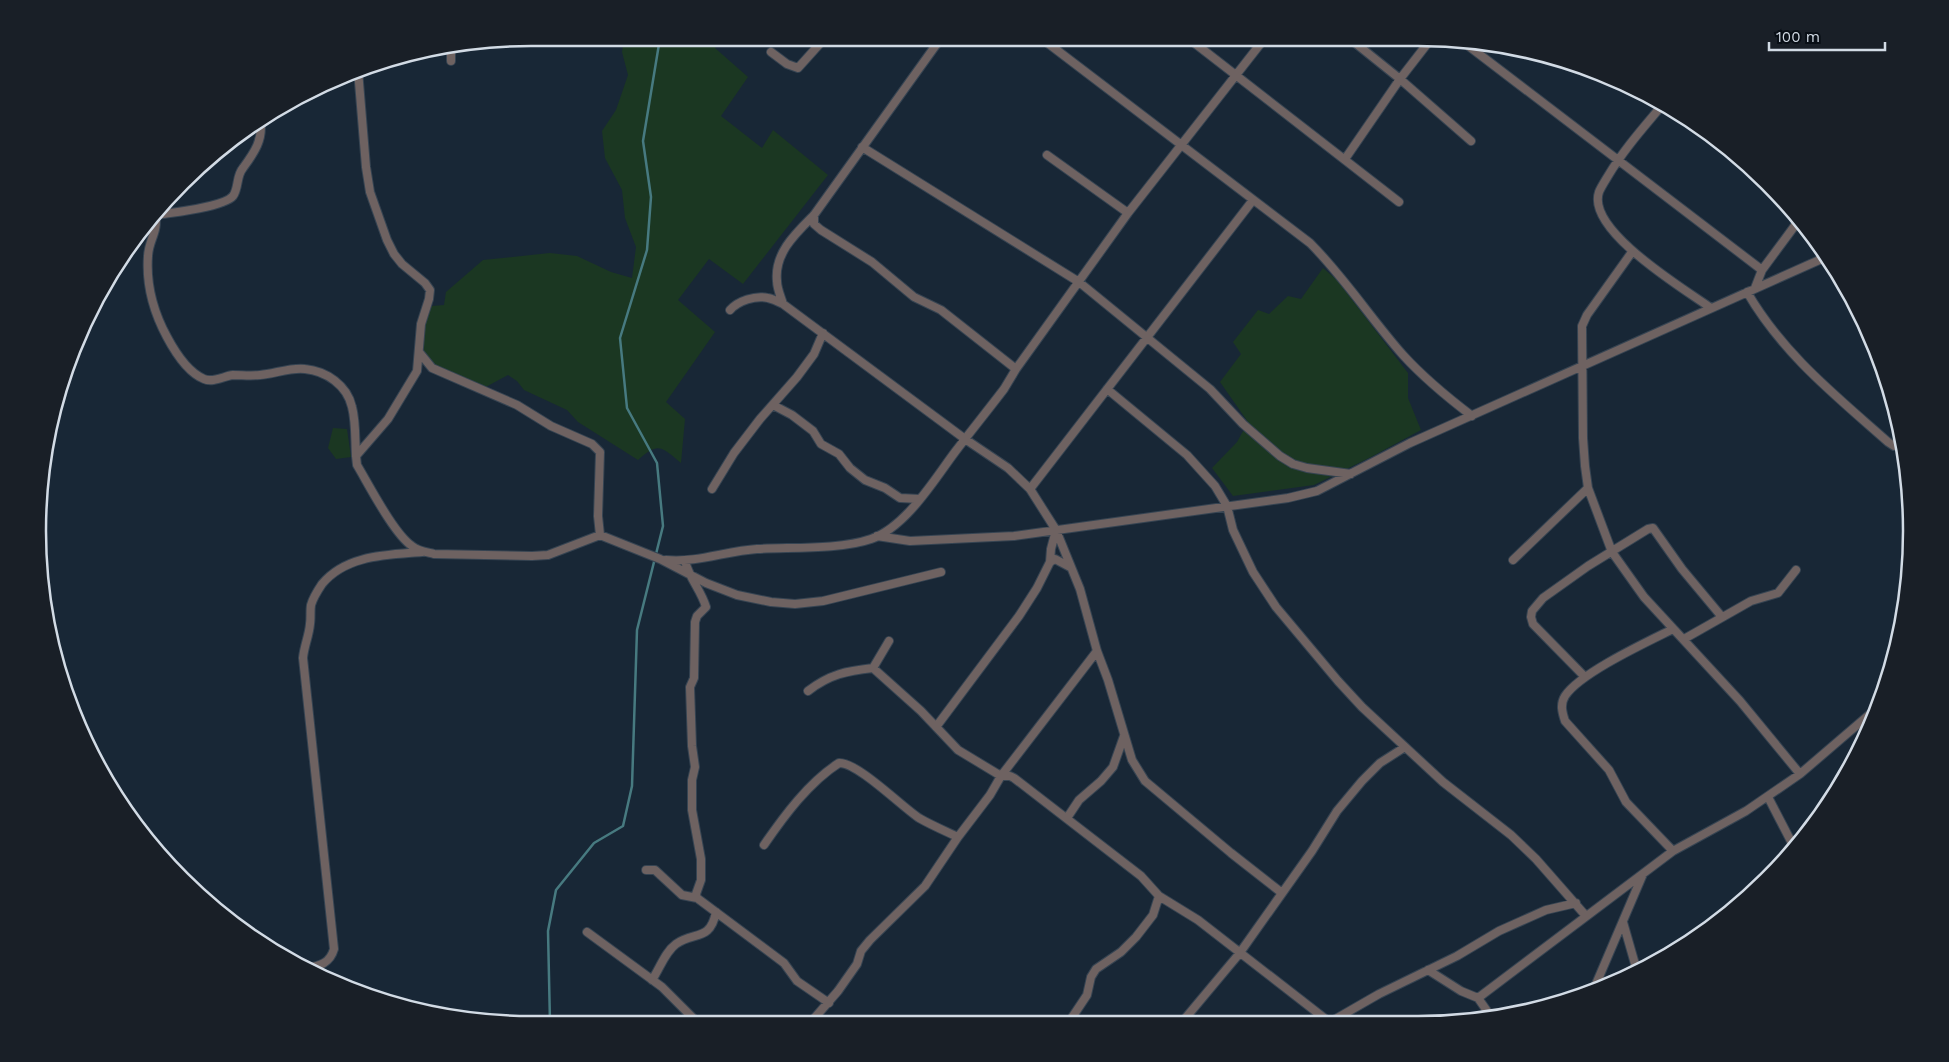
<svg xmlns="http://www.w3.org/2000/svg" width="1949" height="1062" viewBox="0 0 1949 1062" font-family="'Work Sans',sans-serif">
<rect width="100%" height="100%" fill="#182736"/>
<path fill="#1b3722" d="M624,38H722L715,48L748,77L721,116L762,148L773,130L828,175L743,284L709,259L678,300L715,332L666,402L685,419L681,463C661,446 658,442 638,460L578,422L567,410L524,390L517,381L508,375L482,389L430,368L421,355L426,318L432,306L444,305L446,292L483,260L550,253L577,256L611,272L632,278L636,247L625,218L622,190L605,158L602,131L616,110L628,75L622,52Z
M1323,268L1337,280L1408,373V398L1421,430L1371,457L1314,485L1233,496L1212,468L1237,442L1248,422L1220,382L1241,354L1233,342L1258,310L1269,314L1288,296L1301,299Z
M333,428L347,429L351,457L336,459L328,448Z"/>
<g fill="none" stroke-linecap="round" stroke-linejoin="round">
<path stroke="#477a80" stroke-width="2.5" d="M550,1023L548,931L556,890L594,843L623,826L632,786L637,630L663,526L657,463L627,408L620,338L647,250L651,197L643,141L660,38"/>
<defs>
<path id="street" d="M941,38L814,215C796,233 774,253 777,281C777,289 781,297 783,304L965,439L1008,468L1030,489L1056,530L1080,589L1097,651L1108,680L1132,760L1145,781L1231,853L1282,893
M1041,38L1310,243C1345,278 1371,319 1403,355C1424,378 1447,397 1472,416
M1188,38L1399,202
M1349,38L1400,79L1471,141
M1462,41L1762,270
M451,45V61
M771,52L787,64L798,68L825,38
M358,70L366,167L370,192L387,240L394,254L402,264L425,283L430,290L429,299L421,324L417,371L388,419L356,456L357,465C369,485 394,534 412,546C418,551 426,552 434,554L532,556L548,555L600,535L660,559L706,583L737,595L771,602L795,604L823,601L941,572
M1664,103C1644,127 1624,149 1608,176C1605,181 1601,187 1599,192C1586,230 1684,289 1711,308
M862,147L1079,282L1210,389L1243,424L1280,456L1293,464L1307,468L1351,474
M1047,155L1128,213
M1345,159L1400,79L1431,39
M155,212C159,233 149,238 148,256C146,284 154,313 167,337C175,352 187,372 204,379C213,383 224,376 233,375C242,375 251,376 260,375C274,374 291,367 305,369C326,371 347,385 352,407C356,422 355,440 356,456
M155,215C171,213 224,207 233,196C239,188 236,176 243,168C254,153 264,139 260,120
M814,215V224L821,230L872,262L914,297L941,310L1016,369
M1632,252L1587,315L1582,326L1583,438L1585,466L1588,488L1612,552L1644,597L1740,701L1800,774
M1755,288L1762,270L1799,220
M1747,292C1783,354 1835,395 1888,442L1894,446L1901,442
M730,310C738,301 755,295 768,298C773,299 779,302 783,304
M419,352L432,368L517,405L551,426L592,444L600,452L598,516L600,535
M1107,389L1187,455L1215,486L1227,506L1233,530L1253,572L1276,607L1338,681L1362,707L1443,782L1511,835L1536,859L1586,916
M773,405L792,415L813,431L821,444L839,454L850,468L865,480L885,488L900,498L920,499
M712,489L734,453L760,419L797,377L814,354L823,333
M1030,489L1253,200
M877,536L910,541L1014,536L1288,498L1317,491L1410,443L1826,257
M666,560C697,563 726,551 757,549C791,547 839,550 871,539C906,527 934,480 955,452C971,431 988,410 1004,389L1016,369L1128,213L1265,38
M1513,560L1588,488
M685,561C690,580 701,590 706,607L697,616L695,622L694,678L690,687L692,746L695,767L692,780V810L701,859V880L696,894L697,898L784,963L797,981L829,1003
M1050,562L1055,559L1070,567
M1684,639L1751,601L1778,593L1796,570
M873,668L921,711L958,750L1001,776H1010L1014,778L1141,876L1159,896L1198,920L1328,1021
M1585,677L1533,624L1531,617L1532,611L1543,598L1588,566L1648,529L1653,528L1682,569L1722,617
M808,691C830,674 847,671 873,668L889,641
M936,727L1019,616L1037,588L1050,562L1051,549L1056,530
M1768,797L1795,849
M1067,818L1079,800L1101,781L1113,767L1124,736
M764,845C784,816 809,782 839,763C857,762 901,806 919,818C931,825 945,831 958,837
M1673,851L1626,802L1609,770L1565,721C1562,712 1560,704 1565,696C1580,673 1647,642 1673,629
M646,870H655L682,895L697,898
M1623,922L1637,971
M587,932L662,987L698,1023
M307,968C320,966 330,963 334,949L303,658C304,646 309,636 310,624C311,618 310,611 311,605C313,598 318,590 322,584C346,555 386,555 422,552
M1428,970L1461,991L1478,998L1492,1018
M652,980C660,968 665,952 676,944C694,931 710,942 716,912
M1593,991L1643,874
M1478,998L1673,851L1746,811L1800,774L1877,708
M1183,1021L1239,954L1312,851L1337,811L1362,781L1380,763L1405,747
M1332,1021L1379,994L1457,956L1499,931L1546,910L1576,903
M811,1022L838,991L857,964L861,951L870,940L925,886L958,837L990,795L1001,776L1097,651
M1069,1022L1087,995L1091,977L1096,969L1121,952L1136,937L1153,915L1159,896"/>
</defs>
<use href="#street" stroke="#364452" stroke-width="10"/>
<use href="#street" stroke="#6e6261" stroke-width="8"/>
</g>
<path d="M0 0H1949V1062H0ZM531 46H1418A485 485 0 0 1 1903 531V531A485 485 0 0 1 1418 1016H531A485 485 0 0 1 46 531V531A485 485 0 0 1 531 46Z" fill="#191f27" fill-rule="evenodd"/>
<path fill="none" stroke="#d2dbe5" stroke-width="2.5" d="M531 46H1418A485 485 0 0 1 1903 531V531A485 485 0 0 1 1418 1016H531A485 485 0 0 1 46 531V531A485 485 0 0 1 531 46Z"/>
<path d="M1769 42v8h116v-8" fill="none" stroke="#d2dbe5" stroke-width="2.5"/>
<text x="1776" y="42" font-size="15" fill="#d2dbe5" stroke="#090f16" stroke-width="4" paint-order="stroke">100 m</text>
</svg>
